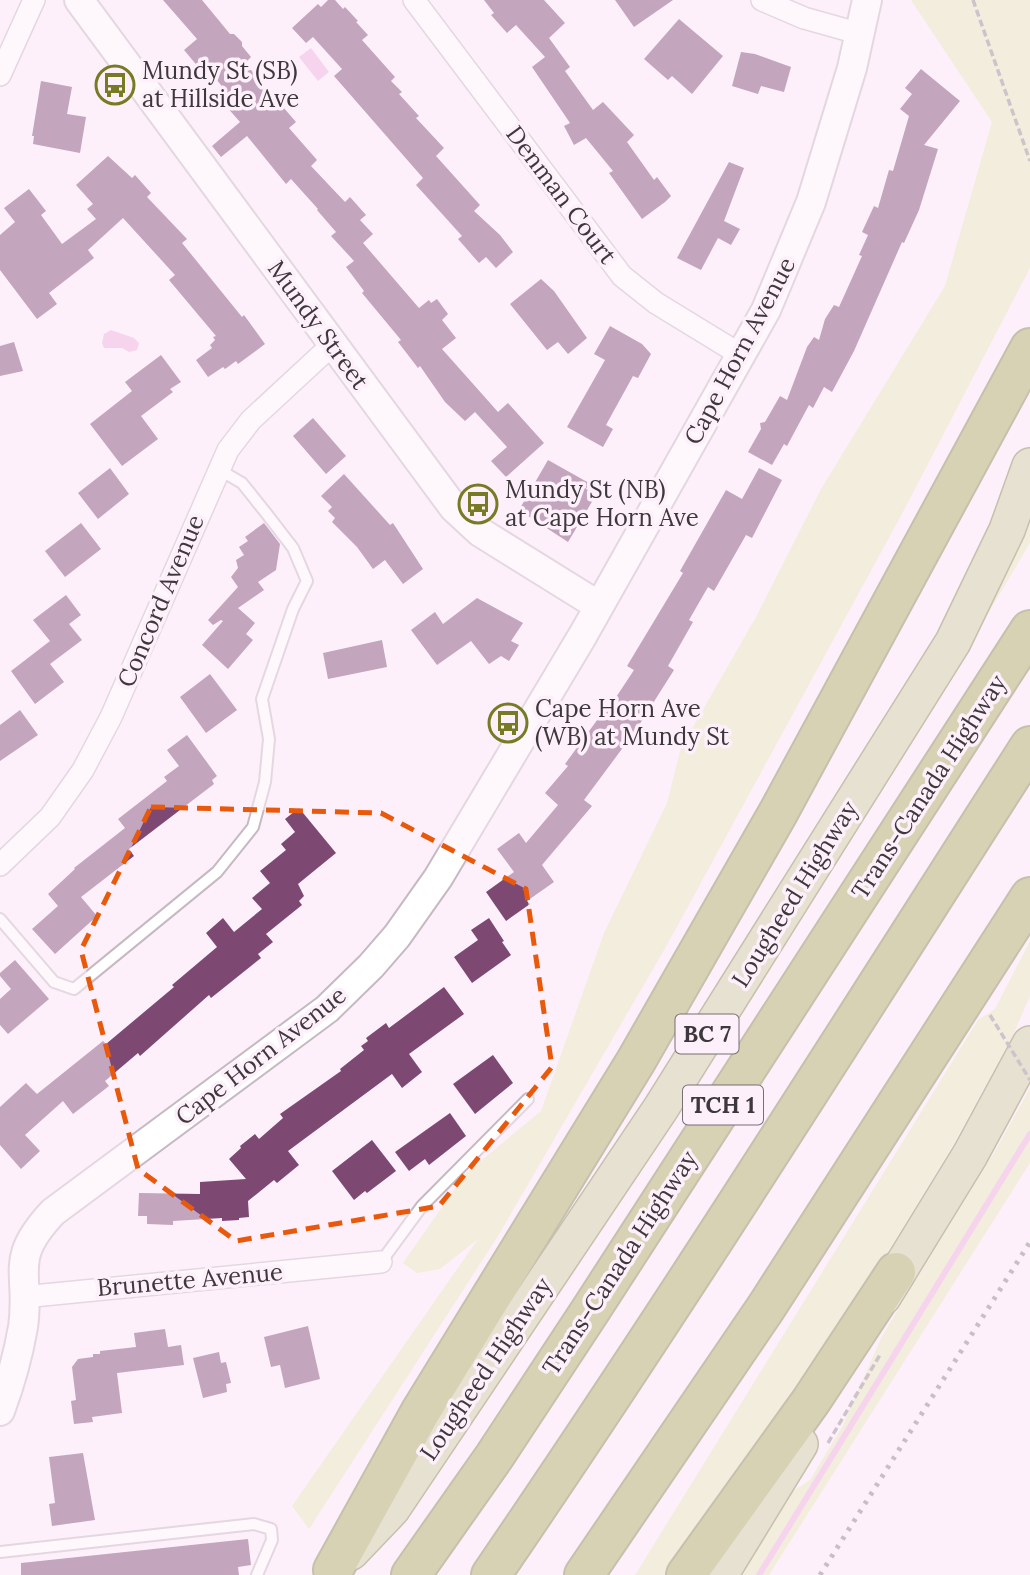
<svg xmlns="http://www.w3.org/2000/svg" width="1030" height="1575" viewBox="0 0 1030 1575" font-family="Lora,serif">
<rect width="100%" height="100%" fill="#fdf0fa"/>
<path fill="#e4e9bb" d="M911,0H1030V268L903,512L667,945L498,1236L309,1529L292,1506L478,1239L440,1269L417,1273L403,1263L465,1174L541,1111L604,933L667,803L681,748L756,617L821,489L945,286L992,122Z
M1030,518V543L983,622Z
M1030,941V996L1013,1035L953,1145L861,1296L668,1575H635L978,1020L995,1009Z
M1030,1088V1163L769,1575H737L785,1496L810,1480L842,1427L882,1336L998,1146Z"/>
<path fill="#eeb2e0" d="M311,48L329,72L318,81L299,57Z
M111,330L134,338L139,343L137,350L129,352L122,348H104L102,343L104,334Z"/>
<g fill="none" stroke-linecap="round" stroke-linejoin="round">
<path stroke="#eeb2e0" stroke-width="6" d="M759,1575L1030,1134"/>
</g>
<path fill="#7d4973" d="M163,0H202L230,34H234L242,42V46L251,57L245,63L296,122L289,128L317,160L311,166L345,202L350,197L366,215L360,220L373,234L363,243L419,308L429,300L431,303L437,299L448,314L442,320L456,338L442,349L498,412L508,403L544,443L506,477L491,461L507,447L475,412L465,421L445,402L420,366L418,368L398,342L401,340L362,293L364,291L346,267L354,261L331,236L336,232L317,210L318,209L291,179L286,184L247,136L221,157L212,146L240,122L225,105L232,98L209,71L205,75L184,50L197,39Z
M328,0H335L343,9L345,7L358,21L356,22L368,35L362,40L395,77L391,81L402,92L399,94L419,116L416,118L444,148L436,156L480,205L474,211L500,235L513,252L496,268L486,257L479,263L458,239L462,236L416,185L423,178L334,76L342,69L313,37L306,43L292,28L318,4L321,7Z
M484,0H544L565,23L549,38L570,67L565,71L593,110L603,102L634,135L627,142L654,180L657,177L671,196L665,202L642,219L609,173L613,171L586,138L574,145L564,126L570,123L532,67L545,57L516,25L507,33L491,15L494,13Z
M615,0H673L634,27Z
M679,19L723,56L692,94L672,76L668,80L644,59Z
M741,52L755,54L791,67L784,92L761,86L758,94L732,86Z
M921,69L960,101L924,145L938,149L919,210L904,243L902,242L854,351L832,392L824,387L813,408L809,405L787,446L784,444L772,465L748,452L761,429L760,423L765,422L780,396L787,400L807,347L814,337L819,340L825,319L834,305L839,307L862,256L859,255L868,235L862,232L874,206L878,208L889,170L893,171L909,116L900,109L912,94L905,88Z
M41,81L72,87L67,114L86,117L80,153L33,144L34,136H32Z
M108,156L132,178L135,175L151,193L147,197L187,239L182,243L242,317L244,315L265,344L238,364L236,361L225,369L223,367L208,377L196,360L212,348L210,345L215,340L213,337L216,336L169,280L175,275L123,218L88,250L94,258L49,293L57,304L37,319L0,270V235L15,222L4,208L29,189L46,211L41,215L62,244L96,219L87,209L93,204L76,185Z
M729,162L744,168L724,221L740,229L731,245L718,238L701,270L677,258Z
M541,279L554,291L587,338L568,354L558,342L547,350L510,304Z
M610,326L642,344L651,354L638,378L633,376L606,425L613,429L603,447L567,427L605,360L594,354Z
M14,342L23,371L0,376V346Z
M161,355L181,382L170,389L173,392L141,416L158,439L122,466L90,424L132,391L125,382Z
M313,418L346,456L326,474L293,436Z
M548,460L589,483L586,489L596,495L568,542L519,510Z
M110,468L129,494L98,519L78,493Z
M759,468L782,480L752,538L746,535L714,591L708,587L689,620L693,622L668,666L674,670L636,730L584,800L592,806L542,865L554,882L527,901L530,904L506,921L486,892L514,872L497,849L519,833L526,843L558,805L545,793L568,766L565,764L603,712L605,714L634,670L627,666L683,573L680,571L726,490L742,499Z
M344,474L390,525L393,523L423,569L403,584L385,560L373,569L357,547L332,522L335,518L328,511L332,507L321,496Z
M81,523L101,549L65,577L45,551Z
M264,523L280,544L276,570L258,582L264,590L238,608L255,623L246,634L253,640L228,669L202,645L223,621L221,620L213,625L208,620L238,587L231,577L238,568L236,560L244,555L239,547L248,541L245,537Z
M66,595L81,615L69,624L82,640L50,664L64,682L35,704L11,671L50,641L33,620Z
M477,598L523,623L511,641L519,645L509,661L501,656L489,664L471,641L437,665L411,630L435,612L443,624Z
M382,640L387,667L328,679L323,653Z
M210,674L237,710L206,733L180,697Z
M20,710L38,735L0,761V725Z
M187,735L217,776L212,780L214,784L129,849L134,856L81,897L97,916L55,954L32,929L58,906L48,894L75,869L74,868L125,828L118,819L167,781L164,777L179,766L167,750Z
M299,808L336,853L298,884L304,896L299,901L302,905L266,934L273,942L258,954L261,958L211,998L209,995L140,1056L138,1053L105,1081L109,1086L73,1114L63,1101L25,1135L40,1151L21,1169L0,1145V1107L26,1083L37,1094L103,1041L106,1044L174,987L172,985L217,947L206,933L223,918L234,932L262,909L252,898L270,883L260,871L286,850L281,844L295,832L285,819Z
M489,918L504,941L502,942L511,955L472,983L454,957L478,940L471,930Z
M15,960L49,999L8,1034L0,1025V999L11,989L0,976V973Z
M444,987L464,1014L409,1054L422,1072L402,1088L392,1074L288,1151L299,1165L277,1183L274,1180L248,1201L249,1217L239,1218V1220L222,1221V1218L173,1221V1225L147,1224V1216H138L139,1193L200,1194V1182L246,1179L229,1159L241,1148L240,1146L255,1134L259,1139L283,1118L280,1114L341,1071L340,1069L364,1050L361,1046L368,1041L366,1038L386,1023L389,1028Z
M493,1055L513,1083L475,1114L453,1084Z
M450,1113L466,1136L429,1165L425,1159L409,1171L395,1152Z
M372,1140L396,1171L367,1193L365,1191L354,1200L332,1171Z
M308,1326L320,1379L285,1388L280,1365L271,1367L264,1337Z
M165,1329L168,1347L181,1345L184,1365L117,1373L122,1413L92,1417L93,1422L74,1424L71,1401L76,1400L72,1367L78,1359L93,1357V1354H100V1351L136,1347L134,1333Z
M219,1352L221,1363L226,1362L231,1383L226,1384L227,1392L203,1398L193,1358Z
M83,1453L95,1520L52,1526L49,1504L55,1503L49,1457Z
M248,1539L251,1565L238,1567L239,1575H21V1563Z"/>
<g fill="none" stroke-linecap="round" stroke-linejoin="round">
<defs>
<path id="service" d="M0,919L54,982L74,989L217,872L253,827L265,782L269,739L262,699L293,609L307,581L293,548L266,513L242,483L218,469
M381,1262L422,1206L528,1099
M0,1552L254,1524L271,1529L272,1540L257,1575"/>
<path id="minor" d="M414,0L622,276L656,303L741,355
M762,0L804,18L861,34
M0,75L34,0
M0,865L50,817L83,770L111,717L228,450L251,420L332,345
M23,1297L381,1262"/>
<path id="tertiary" d="M79,0L454,508L480,532L599,606
M0,1411C10,1384 18,1356 23,1327C31,1272 7,1261 53,1212L327,1009L371,966L397,936L438,878L583,635L766,310L811,202L852,68L867,0"/>
<path id="primary" d="M883,1297L970,1155L1030,1044
M351,1552L392,1509L661,1108L953,642L1007,530L1030,466
M720,1575L800,1444"/>
<path id="motorway" d="M333,1570L421,1411L636,1061L778,813L1030,348
M411,1575L494,1457L592,1308L1030,630
M491,1575C677,1303 852,1024 1030,746
M584,1575L767,1306L1030,897
M686,1575L811,1401L896,1272"/>
</defs>
<use href="#service" stroke="#c6b9c2" stroke-width="14"/>
<use href="#minor" stroke="#c6b9c2" stroke-width="24"/>
<use href="#tertiary" stroke="#c6b9c2" stroke-width="32"/>
<use href="#primary" stroke="#838551" stroke-width="38"/>
<use href="#motorway" stroke="#838551" stroke-width="42"/>
<path stroke="#958d93" stroke-width="3.5" stroke-dasharray="7 3.5" stroke-linecap="butt" d="M973,0L1030,161
M828,1443L881,1353"/>
<use href="#service" stroke="#fff" stroke-width="10"/>
<use href="#minor" stroke="#fff" stroke-width="21"/>
<use href="#tertiary" stroke="#fff" stroke-width="28"/>
<use href="#primary" stroke="#cbce9e" stroke-width="35"/>
<use href="#motorway" stroke="#a8ae5d" stroke-width="38"/>
<path stroke="#898187" stroke-width="5" stroke-dasharray="3.5 7" stroke-linecap="butt" d="M820,1575L1030,1242"/>
<path stroke="#958d93" stroke-width="3.5" stroke-dasharray="7 3.5" stroke-linecap="butt" d="M990,1015L1030,1080"/>
</g>
<path d="M0 0H1030V1575H0ZM151,807L381,813L526,889L552,1067L439,1206L236,1241L138,1169L81,950Z" fill="#fdf0fa" fill-opacity=".55" fill-rule="evenodd"/>
<path fill="none" stroke="#e8590c" stroke-width="5" stroke-dasharray="14 9" stroke-linejoin="round" d="M151,807L381,813L526,889L552,1067L439,1206L236,1241L138,1169L81,950Z"/>
<defs>
<symbol id="bus-ring" viewBox="-11 -11 22 22"><circle r="9.5" fill="#fdf0fa" stroke="#767b24" stroke-width="1.5"/><path d="M-5-6H5V4H4V6H2V4H-2V6H-4V4H-5ZM-3.5-4V0h7V-4ZM-3.5 1.2v1.5H-2V1.2ZM2 1.2v1.5H3.5V1.2Z" fill="#767b24"/></symbol>
</defs>
<g fill-rule="evenodd">
<use href="#bus-ring" x="93" y="63" width="44" height="44"/>
<use href="#bus-ring" x="456" y="482" width="44" height="44"/>
<use href="#bus-ring" x="486" y="701" width="44" height="44"/>
</g>
<g text-anchor="middle" stroke-width="7" stroke-linejoin="round" paint-order="stroke">
<g fill="#fdf0fa" stroke="#776f74" stroke-width="2">
<rect x="675.5" y="1014.5" width="63" height="39" rx="5"/>
<rect x="683" y="1085.5" width="80" height="39" rx="5"/>
</g>
<g font-size="23" font-weight="bold" fill="#3d383b">
<text x="707" y="1042">BC 7</text>
<text x="723" y="1113">TCH 1</text>
</g>
<g font-size="24" fill="#3d383b" stroke="#fdf0fa" text-anchor="start">
<text x="142" y="79">Mundy St (SB)<tspan x="142" dy="28">at Hillside Ave</tspan></text>
<text x="505" y="498">Mundy St (NB)<tspan x="505" dy="28">at Cape Horn Ave</tspan></text>
<text x="535" y="717">Cape Horn Ave<tspan x="535" dy="28">(WB) at Mundy St</tspan></text>
</g>
<g font-size="24" fill="#3d383b" stroke="#fdf0fa">
<text transform="translate(561 195) rotate(53)" y="8">Denman Court</text>
<text transform="translate(318 325) rotate(54)" y="8">Mundy Street</text>
<text transform="translate(740 351) rotate(-62)" y="8">Cape Horn Avenue</text>
<text transform="translate(161 601) rotate(-67)" y="8">Concord Avenue</text>
<text transform="translate(929 787) rotate(-57)" y="8">Trans-Canada Highway</text>
<text transform="translate(795 894) rotate(-58)" y="8">Lougheed Highway</text>
<text transform="translate(261 1056) rotate(-38)" y="8">Cape Horn Avenue</text>
<text transform="translate(620 1263) rotate(-57)" y="8">Trans-Canada Highway</text>
<text transform="translate(190 1280) rotate(-5)" y="8">Brunette Avenue</text>
<text transform="translate(486 1369) rotate(-56)" y="8">Lougheed Highway</text>
</g>
</g>
</svg>
